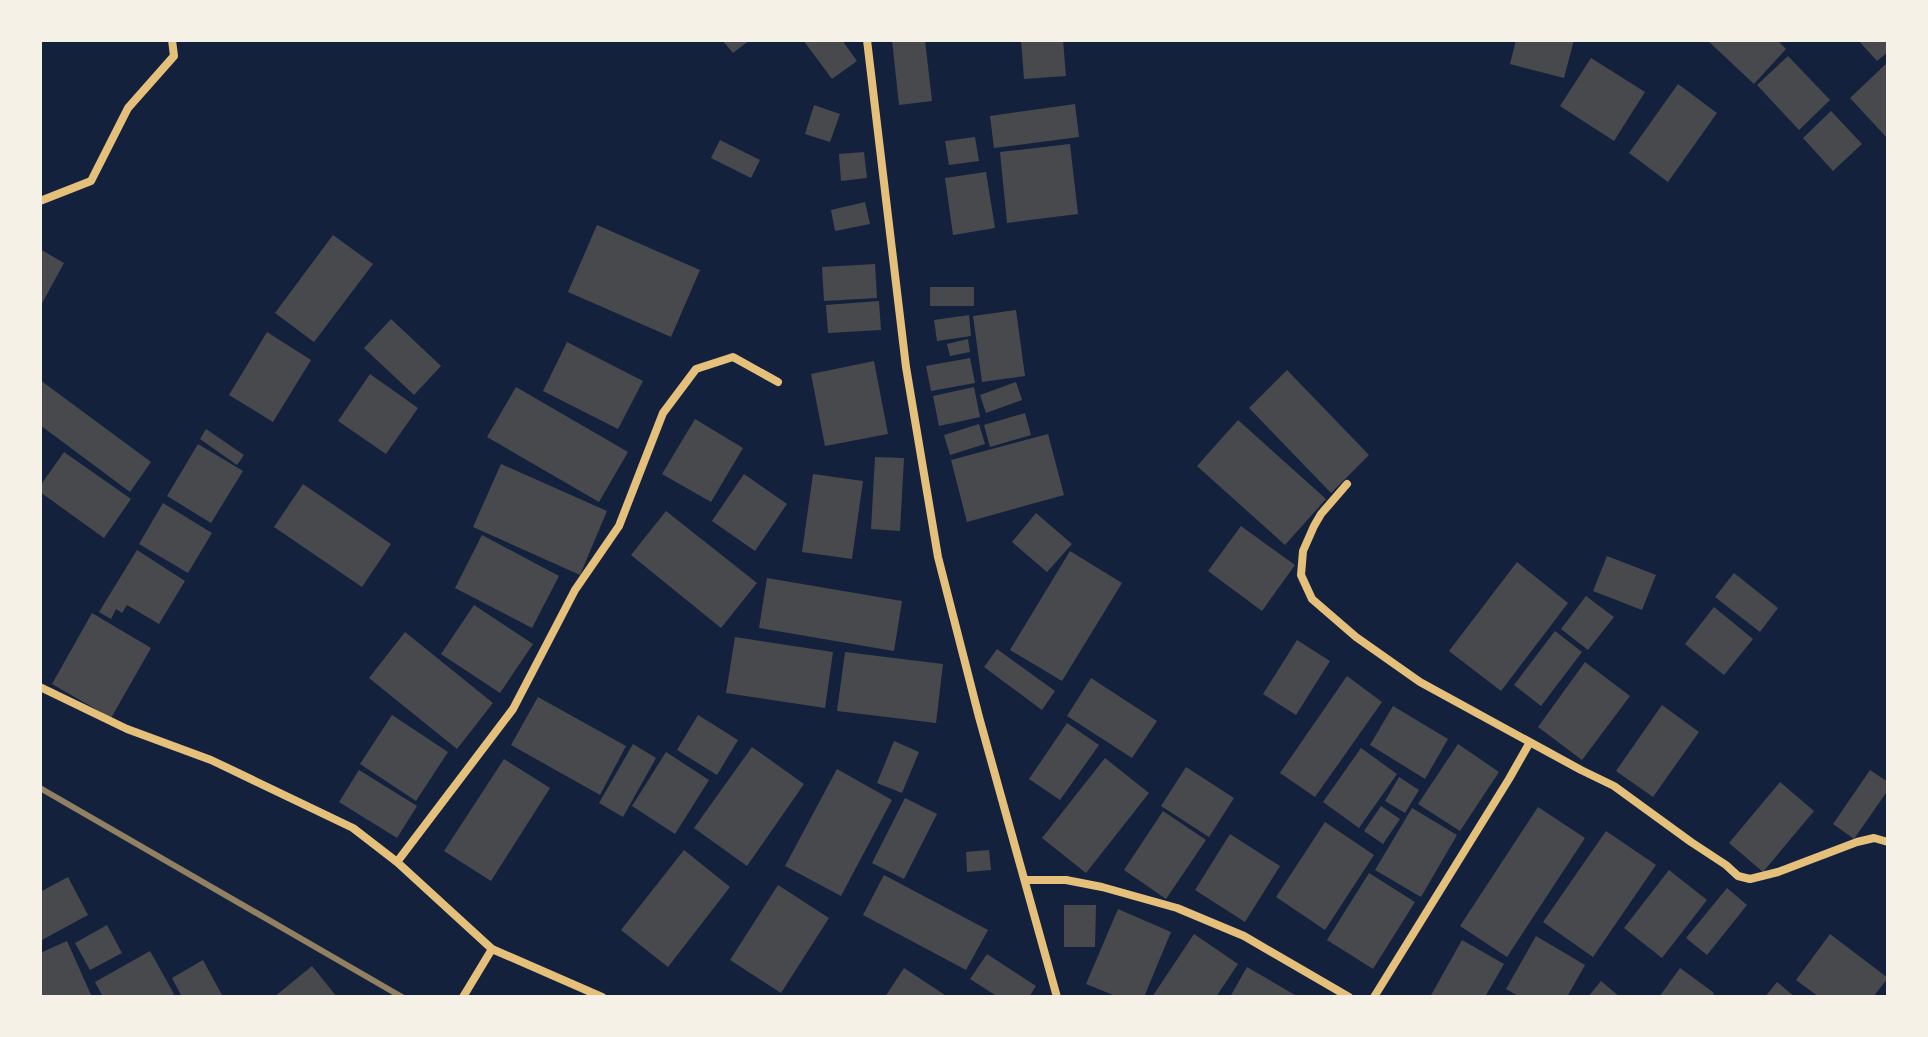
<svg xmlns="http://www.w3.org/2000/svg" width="1928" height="1037" viewBox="0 0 1928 1037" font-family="'Crimson Pro',serif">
<rect width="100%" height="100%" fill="#14213d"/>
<path fill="#48494c" d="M722,40H750L733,53Z
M803,40H842L857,61L832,79Z
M892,40H925L932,101L899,105Z
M1021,40H1063L1066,76L1024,79Z
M1516,40H1574L1564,78L1510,64Z
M1707,40H1777L1786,49L1754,84Z
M1858,40H1888V52L1877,61Z
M1788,56L1830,100L1799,130L1757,85Z
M1591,58L1645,92L1614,141L1560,106Z
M1888,62V139L1850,98Z
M1678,84L1717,113L1668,182L1629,153Z
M1075,104L1079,137L994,148L990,116Z
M814,105L840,114L830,142L805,134Z
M1831,111L1862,144L1833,171L1803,138Z
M975,137L979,161L949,165L945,141Z
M720,140L760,160L751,178L711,158Z
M1070,144L1078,214L1007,223L1000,152Z
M864,152L867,178L841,181L839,154Z
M986,172L995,228L953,235L945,178Z
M865,202L870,224L835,231L831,210Z
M597,225L700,270L671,337L568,292Z
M333,235L373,264L314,342L275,313Z
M40,249L64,263L40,307Z
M875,264L877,298L824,301L822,267Z
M930,287H974V306H930Z
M879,301L881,330L828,333L826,305Z
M1016,310L1025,376L982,382L973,316Z
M969,315L971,336L937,341L934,320Z
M391,319L441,366L414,395L364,348Z
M267,332L311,360L273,422L229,395Z
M968,339L970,352L950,356L947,344Z
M567,342L643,381L618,429L543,391Z
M970,358L975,383L931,391L926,366Z
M874,361L888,434L825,446L811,374Z
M1287,370L1369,455L1331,493L1249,408Z
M370,374L418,408L386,454L338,421Z
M40,380L151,462L130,492L40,425Z
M1016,382L1022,400L986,413L980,395Z
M516,387L628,452L599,502L487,437Z
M974,387L980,417L939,426L933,396Z
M1025,413L1031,435L990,447L984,425Z
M695,419L743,448L711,502L662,474Z
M1238,420L1326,499L1285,545L1197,466Z
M979,424L985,444L950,455L944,435Z
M206,429L244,455L237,465L200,439Z
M1048,434L1064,495L967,522L951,460Z
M198,444L243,471L211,523L167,496Z
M64,452L131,499L104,538L40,492V486Z
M875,457L904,458L900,531L871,529Z
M501,464L607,511L580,575L473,527Z
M744,474L787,504L755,551L712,521Z
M813,474L863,481L852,559L802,552Z
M303,484L391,544L362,587L274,527Z
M163,503L212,533L188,573L139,544Z
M666,511L757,583L721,628L631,555Z
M1036,513L1072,544L1047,572L1012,542Z
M1241,526L1295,565L1262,611L1208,571Z
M482,535L559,576L532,628L455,588Z
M137,550L185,581L159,624L127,605L122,613L116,609L111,619L99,612Z
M1070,551L1122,583L1062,681L1010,650Z
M1607,556L1656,575L1642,610L1593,591Z
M1517,562L1568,603L1501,691L1449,651Z
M1734,573L1778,608L1760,632L1715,597Z
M767,578L902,601L894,651L759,628Z
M1586,596L1614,617L1588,650L1561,629Z
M474,605L533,644L500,693L441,654Z
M1714,607L1753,639L1724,675L1685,644Z
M92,613L151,648L111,718L52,684Z
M1555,631L1582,652L1541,706L1514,685Z
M405,632L493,703L457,749L369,678Z
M735,637L833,652L825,708L726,693Z
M1297,640L1330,661L1296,715L1263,694Z
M997,649L1055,691L1042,710L984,667Z
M845,652L943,664L936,723L837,711Z
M1585,662L1630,696L1582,760L1538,727Z
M1347,676L1382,702L1315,797L1280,773Z
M1091,678L1157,721L1132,758L1067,716Z
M538,697L626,746L600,795L511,745Z
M1662,705L1699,732L1653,797L1616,771Z
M1393,706L1448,739L1425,779L1370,745Z
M392,715L448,752L416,801L360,764Z
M698,715L738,740L717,775L677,750Z
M1067,723L1099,745L1060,800L1029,779Z
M894,741L919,752L902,793L877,783Z
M633,744L656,758L623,817L599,803Z
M1458,744L1499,772L1460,831L1418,804Z
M752,747L804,784L747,866L694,828Z
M1361,748L1397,774L1359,828L1323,802Z
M666,752L709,780L675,834L632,806Z
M1105,758L1149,793L1086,873L1042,838Z
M504,759L550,788L491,881L444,851Z
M1186,767L1234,798L1209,837L1161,806Z
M837,769L892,800L841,896L785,866Z
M359,770L417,806L397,838L339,802Z
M1870,770L1888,782V790L1854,839L1833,824Z
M1399,777L1419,790L1405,813L1385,801Z
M1780,782L1814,811L1763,872L1729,843Z
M905,798L937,814L904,879L872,863Z
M1381,806L1400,819L1383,844L1364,831Z
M1538,807L1585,838L1507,957L1460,926Z
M1412,808L1457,835L1421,897L1375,870Z
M1163,811L1206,840L1166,899L1124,870Z
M1325,822L1374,855L1325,930L1276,897Z
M1606,831L1656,865L1593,957L1543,922Z
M1230,834L1280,866L1245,922L1195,890Z
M684,850L730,887L668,967L621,930Z
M989,850L991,870L967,872L966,852Z
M1669,870L1707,900L1662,958L1624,928Z
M1369,873L1415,902L1373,969L1327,940Z
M884,875L988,930L966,970L863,915Z
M68,877L88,915L40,941V892Z
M778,885L829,918L781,993L730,960Z
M1727,888L1747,905L1707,955L1686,938Z
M1064,905H1096L1095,947H1064Z
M1118,909L1171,932L1144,997H1118L1086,984Z
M107,925L122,953L90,970L75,943Z
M1194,934L1238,964L1216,997H1152Z
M1830,934L1888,978L1873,997H1819L1796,980Z
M1536,936L1585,965L1567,997H1520L1506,989Z
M1462,940L1504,964L1485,997H1430Z
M67,941L92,997H40V953Z
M150,951L174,994L169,997H103L95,982Z
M987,954L1036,986L1029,997H998L970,979Z
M203,960L223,997H182L172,978Z
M312,966L337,997H274Z
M1247,967L1295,995L1294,997H1230Z
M904,968L948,997H885Z
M1680,968L1714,993L1712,997H1659Z
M1601,981L1620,997H1588Z
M1777,982L1795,997H1765Z"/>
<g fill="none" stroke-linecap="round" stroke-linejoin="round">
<path stroke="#e5c07b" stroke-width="8" d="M867,40L906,367L938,557L979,717L1057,997
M40,201L91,181L128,108L174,56L172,40
M1347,484L1321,514L1314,526L1303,551L1301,575L1312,599L1356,637L1420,682L1581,770L1614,786L1691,842L1726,865L1738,876L1750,879L1778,872L1857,842L1874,838L1888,842
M40,687L127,729L211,760L353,828L397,862L492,949L602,997
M397,862L513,709L575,590L619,526L663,413L696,369L733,357L778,382
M1025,880H1066L1102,887L1177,908L1244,936L1349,997
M463,997L492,949
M1374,997L1509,779L1530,742"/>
<path stroke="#918062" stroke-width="6" d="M40,788L402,997"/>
</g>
<rect width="1928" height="1037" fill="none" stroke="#f6f1e7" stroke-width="84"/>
</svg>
